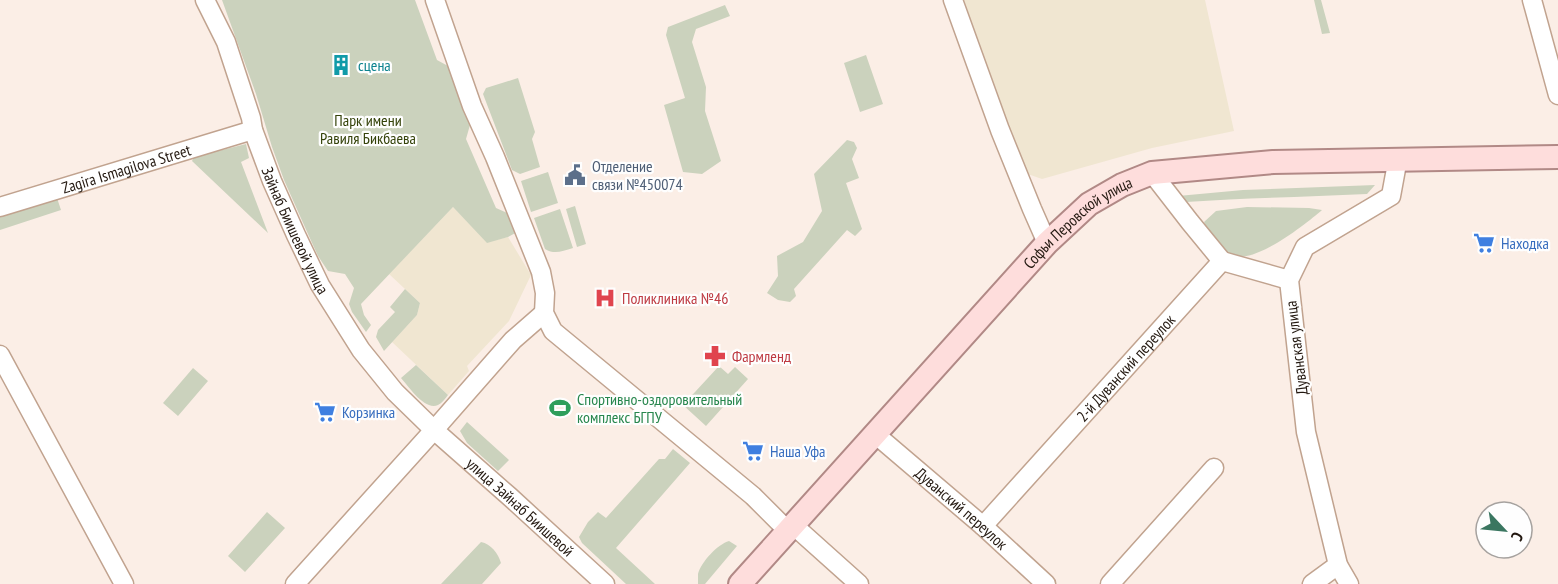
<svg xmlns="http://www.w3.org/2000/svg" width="1558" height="584" viewBox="0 0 1558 584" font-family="'PT Sans Narrow',sans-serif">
<rect width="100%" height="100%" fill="#fbeee6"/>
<path fill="#f0e6d1" d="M964,0H1205L1234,131L1152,148L1042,179L1022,172Z
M453,207L487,242L508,237L531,275L509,321L467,366L469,371L448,395L392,342L417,315L420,303L389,274Z"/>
<path fill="#cbd2bd" d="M222,0H415L437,60L448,66L470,125L466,139L496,208L514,216L519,231L508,237L487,243L453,207L361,304L364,315L371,325L366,332L352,312L349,304L354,288L345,274L328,271L318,256L308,234L284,180L272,147L256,94Z
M1314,0H1321L1330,33L1322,34Z
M725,5L730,16L696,29L692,42L706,87L705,111L721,161L702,174L683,172L664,105L685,98L666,35L668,27Z
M866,55L883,104L860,112L844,63Z
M518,78L535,132L532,139L540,167L520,174L512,170L483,94L486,88Z
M847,140L854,142L857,148L852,159L859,178L846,183L862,229L855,236L847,230L794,289L796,296L790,302L778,300L767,293L778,276L777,256L803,242L822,211L814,174Z
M246,144L249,158L241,162L268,233L192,161L194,157Z
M548,172L558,203L531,212L521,181Z
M1375,185L1367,194C1307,197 1246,198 1186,202L1178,196L1243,190Z
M56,195L61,210L0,230V214Z
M575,206L586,244L577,247L566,209Z
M1247,207L1309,208L1322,210C1306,224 1253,266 1231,255C1222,250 1208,232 1204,222L1216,211Z
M560,209L573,248C562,251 555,255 545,249L534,218Z
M405,289L420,303L417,315L384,351L376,337L378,330L395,312L390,307Z
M416,365L448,395C445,399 442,403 438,405C425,411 409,387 401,378Z
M719,366L728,374L735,367L748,379L706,426L683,405Z
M193,368L208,381L178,416L163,403Z
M467,422L509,460L498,471L467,443L460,431Z
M673,449L690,463L616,548L655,584H626L582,543L579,537L588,522L598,512L606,518L659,459H665Z
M267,512L285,528L245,572L228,556Z
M729,541L737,546L705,584H698C698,582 698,576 698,574C701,562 718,544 729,541Z
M481,542C491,544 498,553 501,563L482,584H441Z"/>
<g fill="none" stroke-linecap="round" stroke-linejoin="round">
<defs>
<g id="minor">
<path id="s1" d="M205,0L226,42L251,118L253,130L272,181L296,235L320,285L361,350L395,392L434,430L509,496L605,584"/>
<path d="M435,0L472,106L495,157L541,272L545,293L544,313L553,331L753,496L787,530"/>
<path d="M953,0L1000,130L1032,209L1047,243"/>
<path d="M1532,0L1558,95"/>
<path d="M1152,173L1190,222L1222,261"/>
<path id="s2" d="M0,207L253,130"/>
<path d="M0,355L124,584"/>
<path id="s3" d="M875,434L983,526L1046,584"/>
<path d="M792,524L859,584"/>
<path id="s4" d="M983,526L1222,261L1289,280"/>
<path d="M295,584L434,430L513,340L544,313"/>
<path d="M1110,584L1214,468"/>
<path d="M1312,584L1338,565"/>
<path d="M1349,584L1338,565L1306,432L1289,280L1305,247L1391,196L1398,158"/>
</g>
<g id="major">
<path id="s5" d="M740,584L1047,243L1089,204L1122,185L1152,173L1273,162L1558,157"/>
</g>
</defs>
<use href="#minor" stroke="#c1a38f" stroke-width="21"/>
<use href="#major" stroke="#b18986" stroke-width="26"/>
<use href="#minor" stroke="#fff" stroke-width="18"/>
<use href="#major" stroke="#fedddc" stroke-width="22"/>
</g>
<defs>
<symbol id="building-bare" viewBox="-9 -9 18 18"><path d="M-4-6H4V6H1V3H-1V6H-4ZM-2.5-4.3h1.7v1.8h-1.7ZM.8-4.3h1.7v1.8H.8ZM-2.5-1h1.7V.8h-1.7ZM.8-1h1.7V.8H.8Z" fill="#0f9aa8" stroke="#fefefe" stroke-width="2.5" paint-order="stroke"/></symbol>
<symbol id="civic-bare" viewBox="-9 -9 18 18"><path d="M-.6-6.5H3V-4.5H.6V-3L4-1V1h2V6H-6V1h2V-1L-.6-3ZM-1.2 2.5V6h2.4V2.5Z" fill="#5c6f8a" stroke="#fefefe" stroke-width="2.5" paint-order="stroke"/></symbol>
<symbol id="supermarket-bare" viewBox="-9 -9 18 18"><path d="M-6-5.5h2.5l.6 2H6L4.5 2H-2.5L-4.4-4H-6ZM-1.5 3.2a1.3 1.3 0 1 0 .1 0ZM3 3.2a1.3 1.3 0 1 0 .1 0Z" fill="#3f7fe0" stroke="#fefefe" stroke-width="2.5" paint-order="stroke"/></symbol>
<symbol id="hospital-bare" viewBox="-9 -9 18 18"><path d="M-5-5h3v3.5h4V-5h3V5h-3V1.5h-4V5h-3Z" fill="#e0444e" stroke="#fefefe" stroke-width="2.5" paint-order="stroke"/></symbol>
<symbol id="pharmacy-bare" viewBox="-9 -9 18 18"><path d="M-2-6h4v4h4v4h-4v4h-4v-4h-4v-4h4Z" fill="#e0444e" stroke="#fefefe" stroke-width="2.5" paint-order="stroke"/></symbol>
<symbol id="stadium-bare" viewBox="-9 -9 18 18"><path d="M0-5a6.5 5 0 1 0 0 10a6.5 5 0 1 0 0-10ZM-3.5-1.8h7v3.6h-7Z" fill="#2e9e5b" stroke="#fefefe" stroke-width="2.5" paint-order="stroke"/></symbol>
</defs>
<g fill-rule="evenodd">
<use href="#building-bare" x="326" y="50" width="30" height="30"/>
<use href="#civic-bare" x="560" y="160" width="30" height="30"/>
<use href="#supermarket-bare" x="1469" y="228" width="30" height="30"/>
<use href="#hospital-bare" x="590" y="283" width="30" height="30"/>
<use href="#pharmacy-bare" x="700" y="341" width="30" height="30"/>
<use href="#stadium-bare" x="545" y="393" width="30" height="30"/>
<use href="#supermarket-bare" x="310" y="397" width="30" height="30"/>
<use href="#supermarket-bare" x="738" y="436" width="30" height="30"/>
</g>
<g text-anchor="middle" stroke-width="4.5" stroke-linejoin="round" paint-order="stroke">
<g font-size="16" fill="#0d838f" stroke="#fefefe" text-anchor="start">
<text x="358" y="71">сцена</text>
</g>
<g font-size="16" fill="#344209" stroke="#fefefe">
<text x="368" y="126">Парк имени<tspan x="368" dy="18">Равиля Бикбаева</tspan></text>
</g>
<g font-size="16" fill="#4e5e75" stroke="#fefefe" text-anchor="start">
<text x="592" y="172">Отделение<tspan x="592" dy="18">связи №450074</tspan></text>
</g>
<g font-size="16" fill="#231810" stroke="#fefefe">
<text dy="6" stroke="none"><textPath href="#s2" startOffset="132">Zagira Ismagilova Street</textPath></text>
<text dy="6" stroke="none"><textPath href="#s5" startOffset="496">Софьи Перовской улица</textPath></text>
<text dy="6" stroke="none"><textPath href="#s1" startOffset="248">Зайнаб Биишевой улица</textPath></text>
<text transform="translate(1296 348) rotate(-97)" y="6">Дуванская улица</text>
<text dy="6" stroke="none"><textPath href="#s4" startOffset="213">2-й Дуванский переулок</textPath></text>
<text dy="6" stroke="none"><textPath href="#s1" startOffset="609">улица Зайнаб Биишевой</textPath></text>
<text dy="6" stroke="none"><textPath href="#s3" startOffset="114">Дуванский переулок</textPath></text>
</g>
<g font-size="16" fill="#366cbe" stroke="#fefefe" text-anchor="start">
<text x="1501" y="249">Находка</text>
<text x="342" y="418">Корзинка</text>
<text x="770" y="457">Наша Уфа</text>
</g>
<g font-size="16" fill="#be3a42" stroke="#fefefe" text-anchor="start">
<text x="622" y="304">Поликлиника №46</text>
<text x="732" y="362">Фармленд</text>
</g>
<g font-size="16" fill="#27864d" stroke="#fefefe" text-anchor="start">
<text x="577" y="405">Спортивно-оздоровительный<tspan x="577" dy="18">комплекс БГПУ</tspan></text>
</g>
</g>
<g transform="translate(1504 530) rotate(116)"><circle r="28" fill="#fefefe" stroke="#a6a29f" stroke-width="1.5"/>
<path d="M0-4.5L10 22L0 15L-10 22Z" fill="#3a7660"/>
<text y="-9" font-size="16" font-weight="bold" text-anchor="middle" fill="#231810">С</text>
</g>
</svg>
